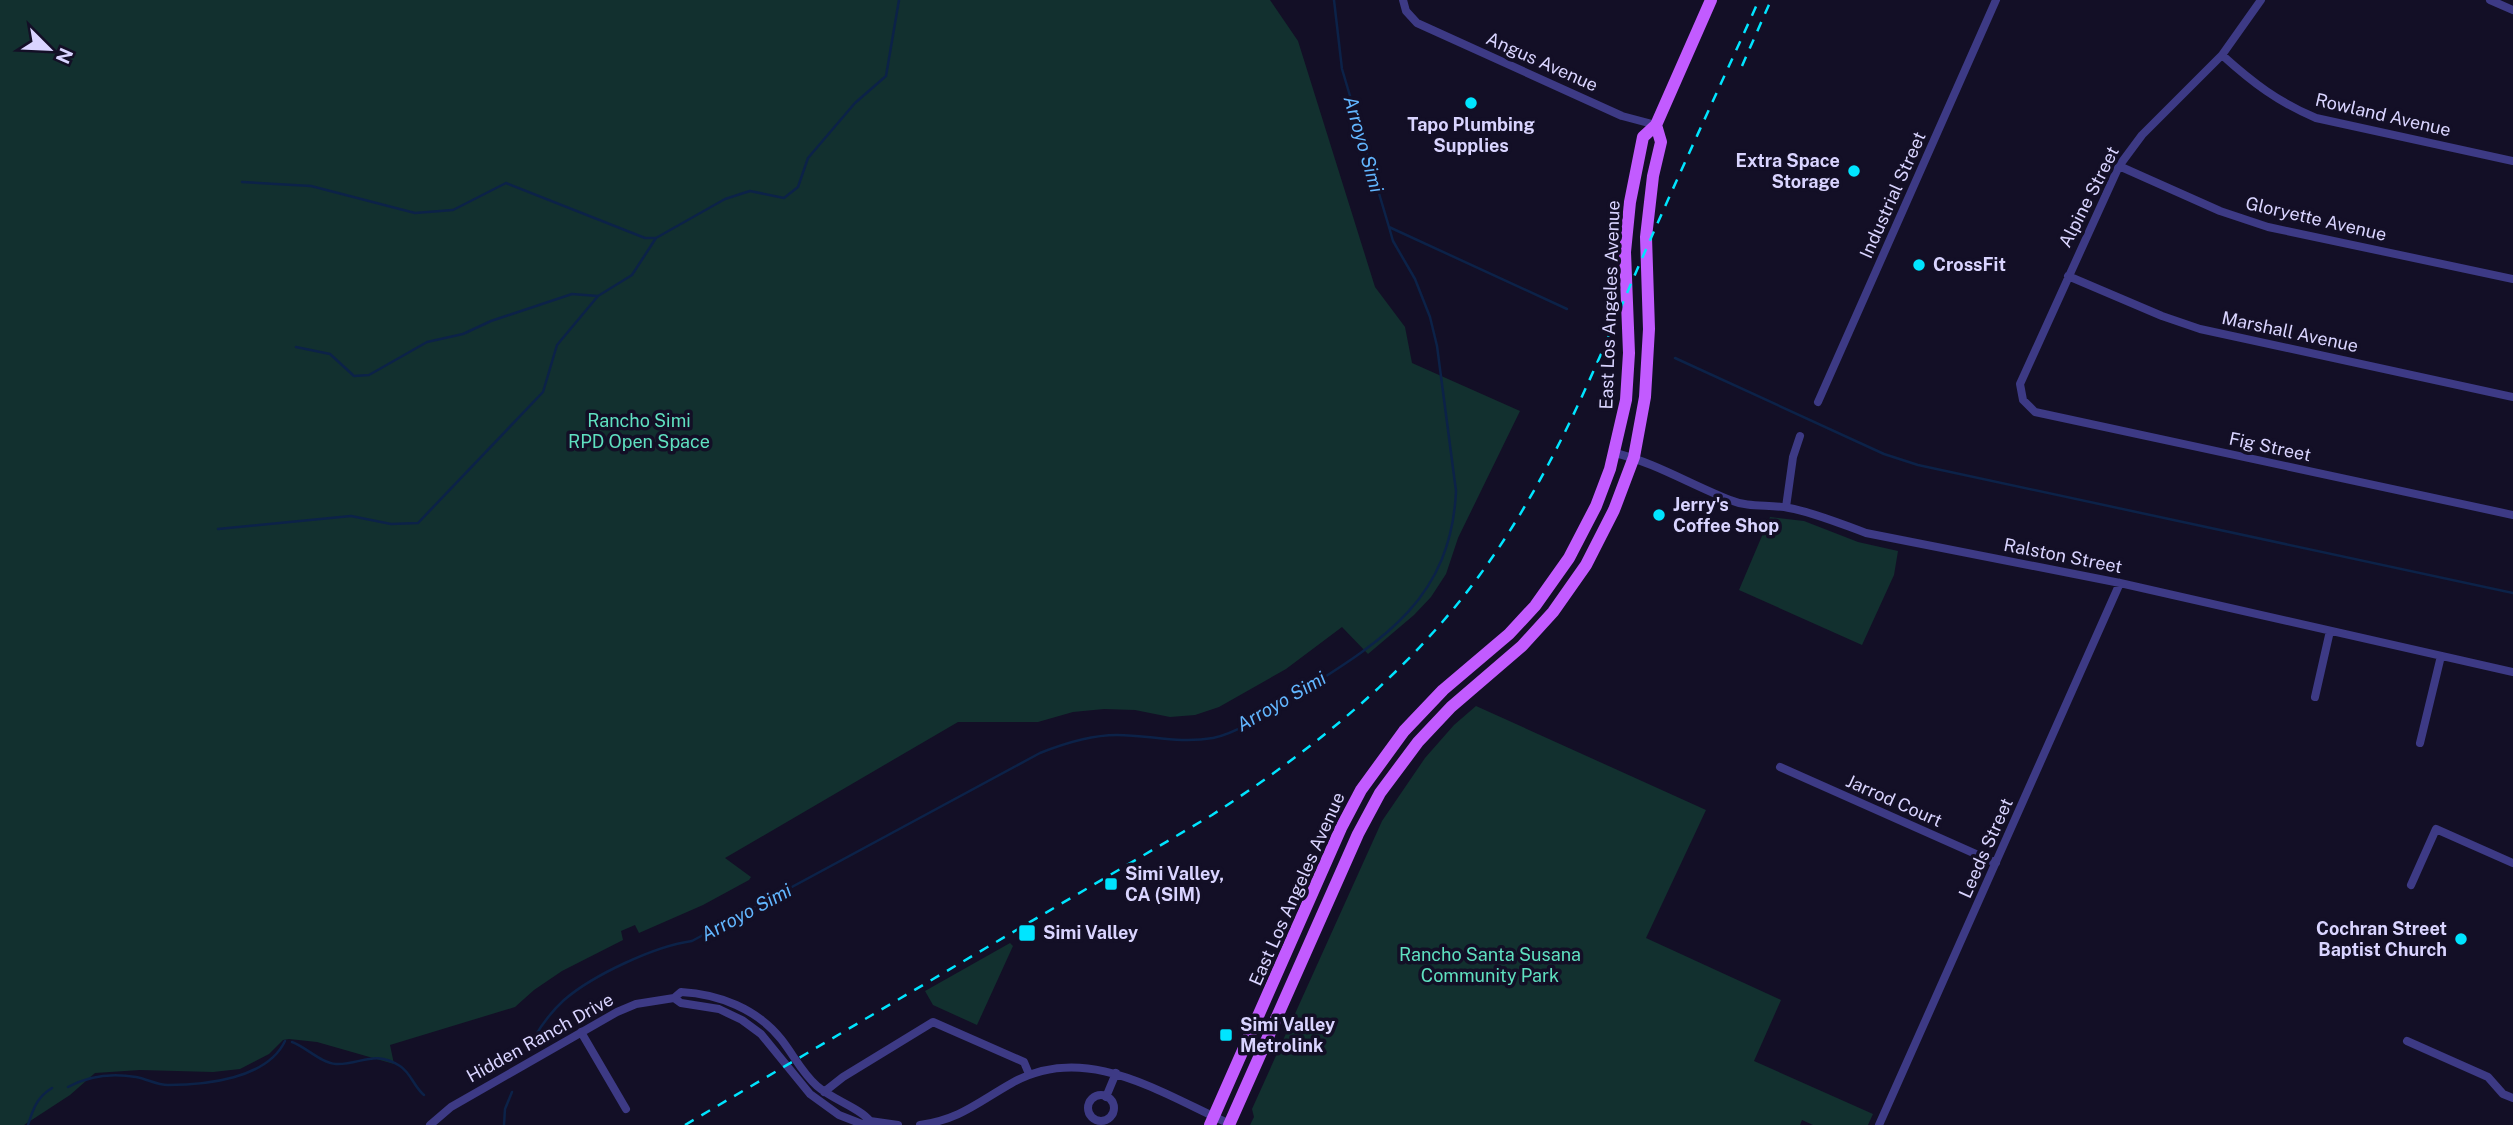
<svg xmlns="http://www.w3.org/2000/svg" width="2513" height="1125" viewBox="0 0 2513 1125" font-family="'Public Sans',sans-serif">
<rect width="100%" height="100%" fill="#130f26"/>
<path fill="#12302f" d="M0,0H1270L1298,41L1375,287L1405,327L1412,363L1520,411L1458,538L1446,574L1431,597L1414,615L1368,654L1342,627L1286,669L1219,707L1195,715L1170,717L1135,710L1104,709L1073,712L1038,722H958L725,858L751,877L749,880L703,905L639,933L635,925L621,931L623,940L562,971L534,990L515,1007L390,1045L394,1064L317,1042L289,1039L283,1040L269,1054L240,1069L213,1072L140,1070L95,1073L70,1095L24,1125H0Z
M1770,517L1804,521L1858,542L1898,551L1894,575L1862,645L1739,590Z
M1476,706L1706,810L1646,938L1781,1000L1754,1061L1873,1114L1868,1125H1813L1802,1120L1800,1125H1250L1254,1117L1252,1109L1382,821L1425,758L1454,725Z
M1010,943L1013,946L977,1025L933,1005L925,991Z"/>
<g fill="none" stroke-linecap="round" stroke-linejoin="round">
<path stroke="#0c2248" stroke-width="2.5" d="M242,182L311,186L415,213L453,210L506,183L645,238H656
M1389,227L1567,309
M296,347L330,354L354,376L369,375L427,342L463,334L491,321L572,294L598,296L632,275L656,238L725,199L750,191L784,198L798,187L808,158L855,103L886,76L899,0
M1675,358L1884,454L1918,465L2513,593
M218,529L351,516L391,524L418,523L543,392L557,345L598,296
M534,1038C542,1024 552,1011 564,1000C593,975 655,946 692,941L1040,753C1065,743 1090,735 1117,735C1150,735 1178,744 1213,738C1239,733 1275,708 1298,694C1382,641 1451,600 1456,491L1437,346L1430,317L1415,279L1393,241L1389,227L1342,69L1334,0
M292,1042C306,1047 321,1063 336,1064C361,1065 374,1049 400,1066C411,1073 414,1087 424,1095
M68,1087C90,1075 112,1073 136,1077C147,1079 157,1085 168,1085C205,1085 267,1079 285,1041
M28,1125C33,1109 37,1097 52,1088
M504,1125L505,1109L512,1092"/>
<path stroke="#3d3a85" stroke-width="8" d="M1403,0L1406,11L1417,23L1622,116L1656,125
M2261,0L2222,55L2142,135L2119,166L2020,384L2023,400L2035,412L2513,515
M2490,0L2513,10
M2222,55C2253,83 2278,102 2316,118L2513,161
M2119,166L2220,211L2268,227L2513,279
M2068,276L2162,316L2200,329L2513,397
M1818,402L1996,0
M1615,453C1656,463 1691,485 1730,500C1749,508 1769,504 1789,508C1816,513 1841,524 1866,533L2120,583L2513,672
M1786,507L1793,457L1800,436
M2315,697L2330,631
M2420,743L2441,656
M1780,767L1996,863
M2411,885L2436,829L2513,863
M674,998L681,1003L719,1009L742,1020L761,1034L810,1094L839,1115L862,1124L870,1121L898,1125
M581,1032L626,1109
M2407,1041L2488,1077L2503,1094L2513,1098
M824,1092L843,1077L933,1022L1024,1062L1029,1074
M1088 1108a13 13 0 1 1 26 0a13 13 0 1 1-26 0Z
M1106,1097L1116,1073
M430,1125L451,1107L617,1012L636,1004L674,998L681,992C719,994 757,1009 781,1039C793,1054 802,1073 817,1086C833,1100 860,1108 870,1121
M920,1125C961,1119 978,1102 1012,1083C1086,1041 1162,1094 1230,1124
M1879,1125L2120,583"/>
<path stroke="#c25bff" stroke-width="12" d="M1210,1125L1341,828L1361,790L1404,731L1443,690L1509,634L1535,606L1569,558L1596,506L1610,469L1626,400L1629,353L1625,252L1630,202L1643,137L1656,125L1711,0
M1229,1125L1358,834L1380,793L1418,742L1451,707L1522,646L1553,612L1586,565L1614,510L1634,457L1645,397L1649,329L1646,237L1653,176L1661,142L1656,125"/>
<path stroke="#00e5ff" stroke-width="2.5" stroke-dasharray="10 9" stroke-linecap="butt" d="M1742,66L1771,0
M685,1125L1212,815C1314,749 1407,674 1479,576C1537,497 1578,409 1616,319C1661,212 1711,106 1759,0"/>
</g>
<g fill="#00e5ff" stroke="#130f26" stroke-width="2.5">
<circle cx="1471" cy="103" r="7"/>
<circle cx="1854" cy="171" r="7"/>
<circle cx="1919" cy="265" r="7"/>
<circle cx="1659" cy="515" r="7"/>
<rect x="1104" y="877" width="14" height="14" rx="3.5"/>
<rect x="1018" y="924" width="18" height="18" rx="3.5"/>
<circle cx="2461" cy="939" r="7"/>
<rect x="1219" y="1028" width="14" height="14" rx="3.5"/>
</g>
<g text-anchor="middle" stroke-width="7" stroke-linejoin="round" paint-order="stroke">
<g font-size="18" fill="#d9d4ff" stroke="#130f26">
<text transform="translate(1542 62) rotate(24)" y="6">Angus Avenue</text>
<text transform="translate(2383 115) rotate(13)" y="6">Rowland Avenue</text>
<text transform="translate(1893 195) rotate(-66)" y="6">Industrial Street</text>
<text transform="translate(2089 197) rotate(-63)" y="6">Alpine Street</text>
<text transform="translate(2316 219) rotate(13)" y="6">Gloryette Avenue</text>
<text transform="translate(1610 305) rotate(-88)" y="6">East Los Angeles Avenue</text>
<text transform="translate(2290 332) rotate(12)" y="6">Marshall Avenue</text>
<text transform="translate(2270 447) rotate(12)" y="6">Fig Street</text>
<text transform="translate(2063 556) rotate(11)" y="6">Ralston Street</text>
<text transform="translate(1894 801) rotate(24)" y="6">Jarrod Court</text>
<text transform="translate(1986 848) rotate(-66)" y="6">Leeds Street</text>
<text transform="translate(1297 889) rotate(-66)" y="6">East Los Angeles Avenue</text>
<text transform="translate(540 1038) rotate(-29)" y="6">Hidden Ranch Drive</text>
</g>
<g font-size="18" font-weight="bold" fill="#d9d4ff" stroke="#130f26" text-anchor="start">
<text x="1471" y="131" text-anchor="middle">Tapo Plumbing<tspan x="1471" dy="21">Supplies</tspan></text>
<text x="1840" y="167" text-anchor="end">Extra Space<tspan x="1840" dy="21">Storage</tspan></text>
<text x="1933" y="271">CrossFit</text>
<text x="1673" y="511">Jerry's<tspan x="1673" dy="21">Coffee Shop</tspan></text>
<text x="1125" y="880">Simi Valley,<tspan x="1125" dy="21">CA (SIM)</tspan></text>
<text x="2447" y="935" text-anchor="end">Cochran Street<tspan x="2447" dy="21">Baptist Church</tspan></text>
<text x="1043" y="939">Simi Valley</text>
<text x="1240" y="1031">Simi Valley<tspan x="1240" dy="21">Metrolink</tspan></text>
</g>
<g font-size="18" fill="#5fe0c0" stroke="#130f26">
<text x="639" y="427">Rancho Simi<tspan x="639" dy="21">RPD Open Space</tspan></text>
<text x="1490" y="961">Rancho Santa Susana<tspan x="1490" dy="21">Community Park</tspan></text>
</g>
<g font-size="19" font-style="italic" fill="#62b6ff" stroke="#130f26">
<text transform="translate(1364 144) rotate(74)" y="7">Arroyo Simi</text>
<text transform="translate(1281 701) rotate(-30)" y="7">Arroyo Simi</text>
<text transform="translate(746 912) rotate(-28)" y="7">Arroyo Simi</text>
</g>
</g>
<g transform="translate(49 49) rotate(114)" stroke="#130f26" stroke-width="5" paint-order="stroke">
<path d="M0-5L12 26L0 18L-12 26Z" fill="#d9d4ff"/>
<text y="-10" font-size="19" font-weight="bold" text-anchor="middle" fill="#d9d4ff">N</text>
</g>
</svg>
